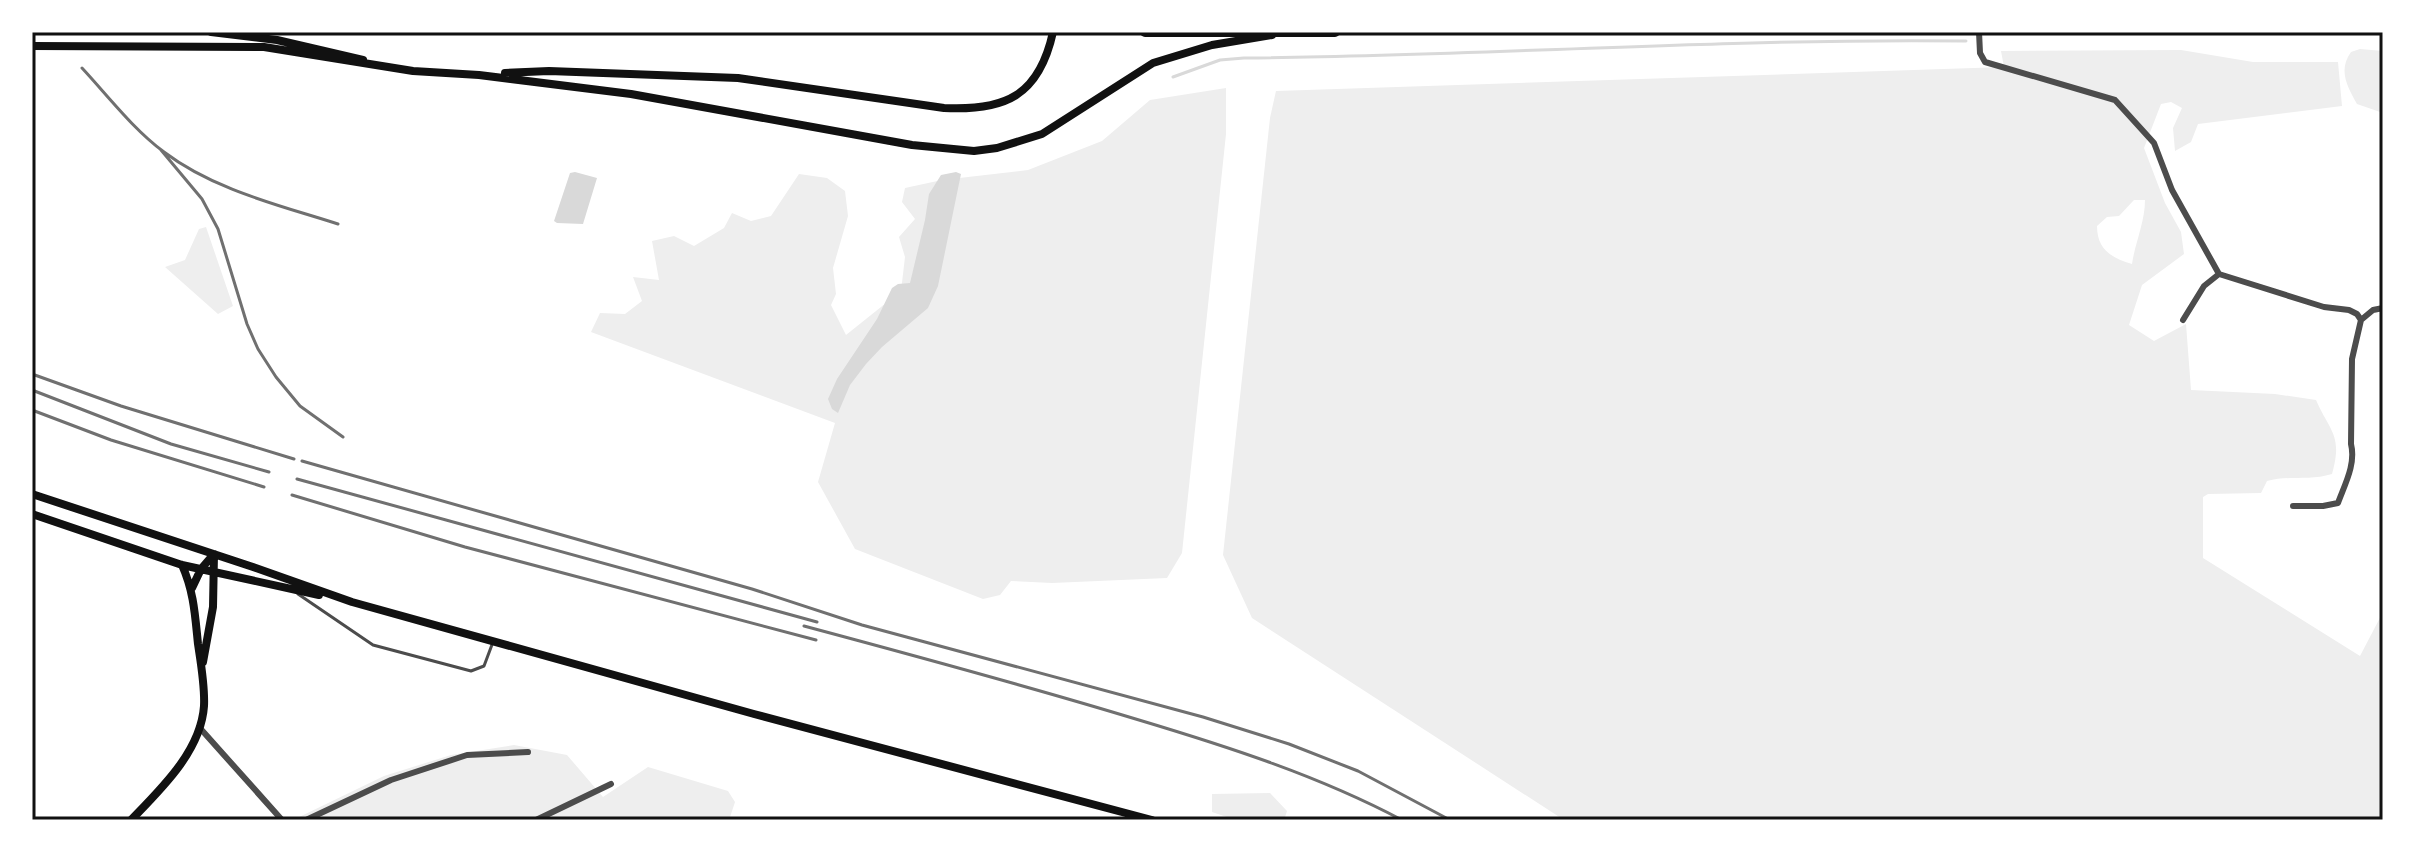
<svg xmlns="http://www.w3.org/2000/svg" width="2415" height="852" viewBox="0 0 2415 852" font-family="Roboto,sans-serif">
<rect width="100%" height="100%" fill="#fff"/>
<path fill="#eee" fill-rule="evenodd" d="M2360,49L2383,51V113L2357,104C2347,86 2338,70 2351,52Z
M2181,50L2253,62H2338L2342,106L2198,124L2191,142L2175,151L2173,128L2182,108L2171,102L2161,104L2144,148L2165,203L2181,232L2184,254L2142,285L2129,325L2154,341L2186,324L2191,390L2275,394L2316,400C2330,432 2343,435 2332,474C2309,481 2290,475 2267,481L2261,493L2208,494L2203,497V558L2360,656L2383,612V820H1564L1252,618L1223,555L1270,118L1276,91L2004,67L2001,51ZM2134,200H2145C2145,222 2135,243 2132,264C2111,258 2097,249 2097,226L2107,217L2119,216Z
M1226,88V134L1182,553L1167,578L1052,583L1011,581L1000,595L983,599L855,549L818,482L835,423L591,332L600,313L625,314L642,301L633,277L659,280L652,241L674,236L694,246L724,228L732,213L751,221L771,216L799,174L827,178L845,191L848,216L833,268L836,294L831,305L846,335L901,291L905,257L899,237L915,219L902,202L905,188L942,180L1028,170L1102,141L1150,100Z
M206,227L233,306L218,314L165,267L185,260L199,229Z
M514,745L567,755L603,797L648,767L728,791L735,802L729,820H293L384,776L451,755Z
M1270,793L1287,811L1284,820H1236L1212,812V794Z"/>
<path fill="#d9d9d9" d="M575,172L597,178L583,224L557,223L554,221L570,173Z
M956,172L961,174L938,286L928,308L882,347L866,364L850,385L838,413L832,409L828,399L837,379L877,319L892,288L898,284L910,283L925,220L929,194L941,175Z"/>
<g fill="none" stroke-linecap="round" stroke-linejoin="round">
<path stroke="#d9d9d9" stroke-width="3" d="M1173,77L1220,60L1244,58C1485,56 1725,38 1966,41"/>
<path stroke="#4c4c4c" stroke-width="3" d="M298,594L373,645L471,671L484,666L493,642"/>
<path stroke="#4c4c4c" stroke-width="6" d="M1979,32L1980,53L1985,62L2115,100L2154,143L2172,190L2219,274L2324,307L2349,310L2357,314L2361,320L2373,310L2383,308
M2183,320L2204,286L2219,274
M2293,506H2323L2338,503C2345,484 2356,464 2351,444L2352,359L2361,320
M199,727L282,820
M306,820L391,780L467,755L528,752
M536,820L611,784"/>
<path stroke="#111" stroke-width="8" d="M211,32L277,40L363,60
M32,46L264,47L413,71L479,75L631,94L912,145L974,151L997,148L1042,134L1153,63L1212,45L1272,35
M505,73L549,71L738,78L944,108C1005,111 1039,96 1053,32
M32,494L253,567L352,602L754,714L1152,820
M32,514L182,565L319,595
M192,588L201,569L213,555
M203,662L213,607L214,554
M131,820C161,789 201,751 204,706C205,686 201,664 198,644C195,615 194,592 182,565"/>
<path stroke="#111" stroke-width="10" d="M1145,32H1335"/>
<path stroke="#707070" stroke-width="3" d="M82,68C108,96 133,129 164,152C214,190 279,205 338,224
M161,150L202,199L218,229L247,324L258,349L276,377L300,406L343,437
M32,374L121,406L294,459
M32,390L171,444L269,472
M32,410L111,440L264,487
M302,461L752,589L862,625L1203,717L1289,744L1358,771L1450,820
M297,479L817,622
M292,495L465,547L816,640
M804,626C916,656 1028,686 1139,720C1229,747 1319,776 1402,820"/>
</g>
<rect width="2415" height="852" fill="none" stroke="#ffffff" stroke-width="68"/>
<rect x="34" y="34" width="2347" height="784" fill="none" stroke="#111" stroke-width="3"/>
</svg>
